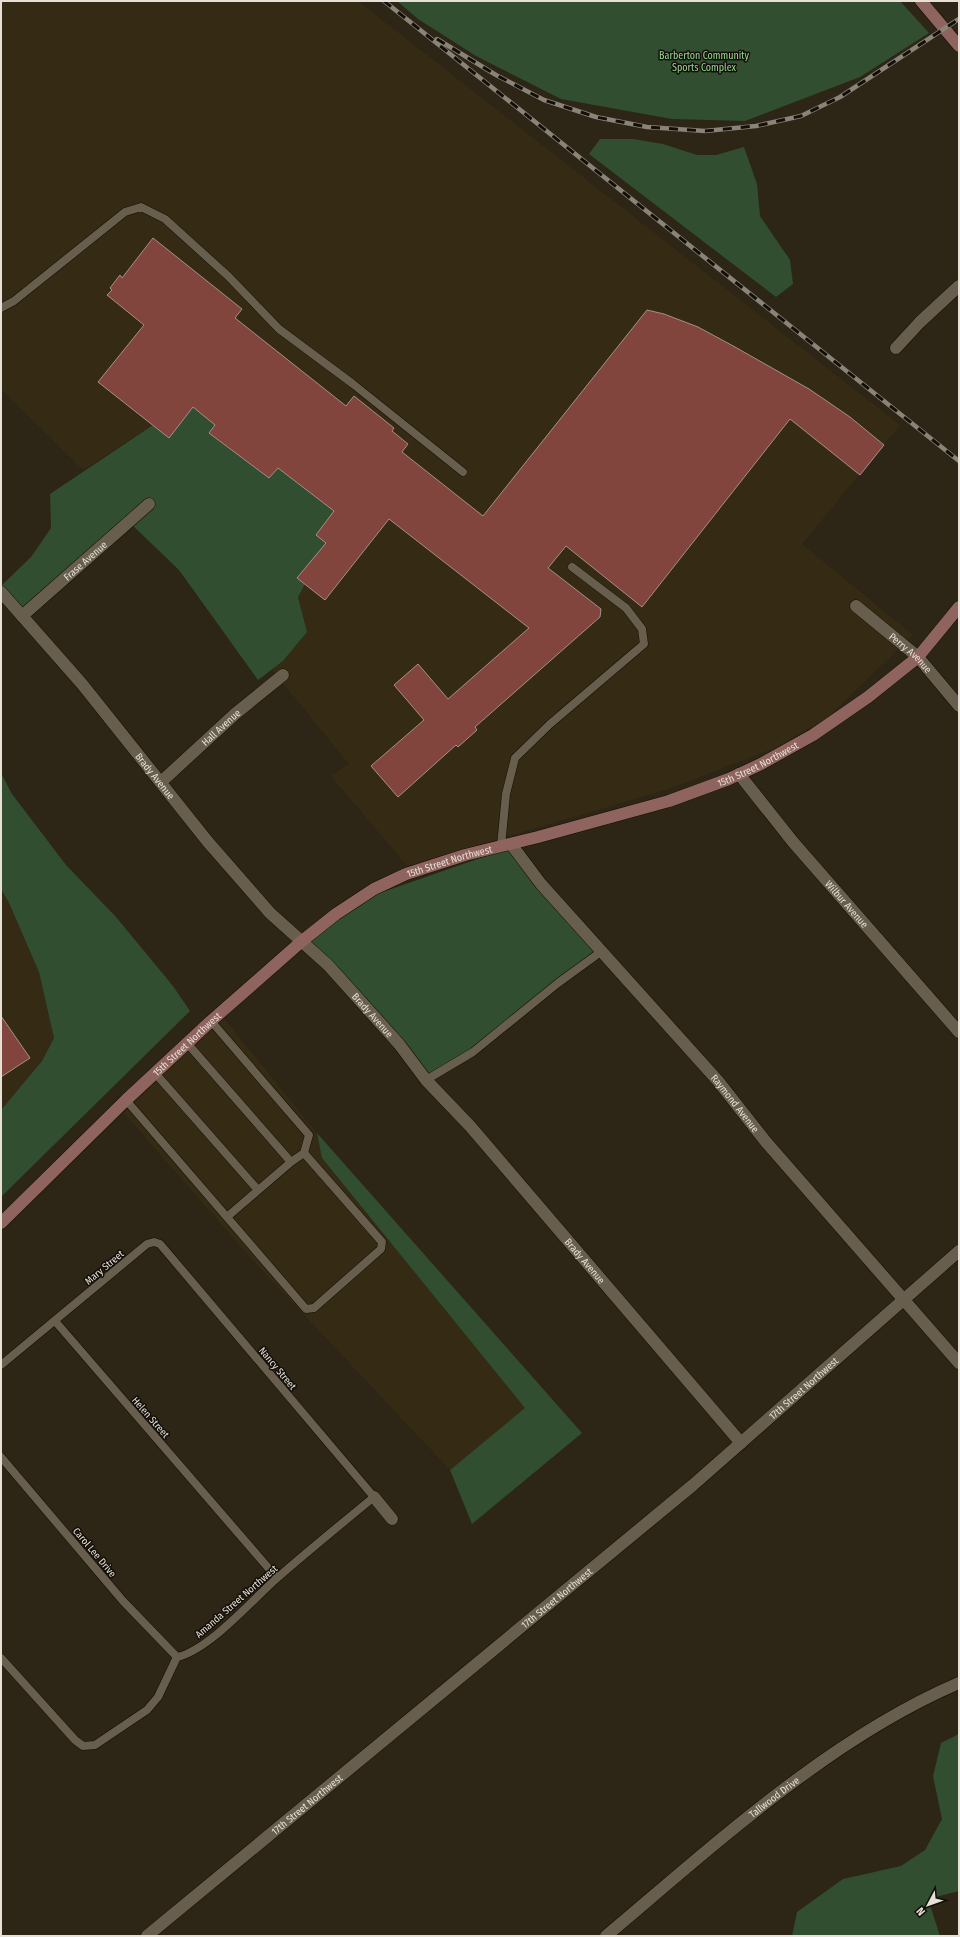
<svg xmlns="http://www.w3.org/2000/svg" width="960" height="1937" viewBox="0 0 960 1937" font-family="'Fira Sans Condensed',sans-serif">
<rect width="100%" height="100%" fill="#2d2516"/>
<path fill="#352a14" d="M1,1H358L900,425L802,544L913,635L828,717L775,748L666,790L407,866L331,776L349,764L272,670L283,661L307,632L298,597L297,578L277,468L269,478L209,433L217,421L194,408L169,438L153,425L83,470L1,389Z
M1,889L9,903L39,972L54,1038L42,1061L1,1110Z
M223,1017L317,1133L322,1158L526,1408L450,1470L256,1264L124,1113Z"/>
<path fill="#314e30" d="M397,1H900L929,33L860,77L745,121L672,119L561,99L476,56L418,19Z
M600,139H633L663,144L697,155H716L744,147L757,184L760,216L790,260L793,284L776,297L589,154Z
M193,407L217,421L209,433L269,478L278,468L334,511L326,543L297,578L305,584L298,597L307,632L283,661L258,680L179,570L129,522L22,616L1,592V586L31,557L51,528L50,494L153,425L169,437Z
M1,773L12,794L66,865L116,917L173,986L190,1011L1,1197V1110L42,1061L54,1038L39,972L9,903L1,889Z
M509,848L594,951L472,1048L426,1076L310,941L340,917L377,894Z
M317,1133L582,1433L472,1524L450,1470L525,1408L322,1158Z
M959,1734V1891L928,1899L940,1936H792L797,1912L843,1879L901,1866L925,1850L942,1819L933,1776L941,1743Z"/>
<path fill="#81453e" stroke="#a68f8c" d="M153,238L242,309L235,318L346,406L354,396L394,428L392,431L408,444L402,452L483,516L647,310L664,314L698,327L735,347L809,389L850,417L884,445L860,475L790,419L642,607L566,546L548,568L601,609L600,617L475,727L477,730L458,747L456,745L398,797L371,766L424,720L394,685L418,664L448,699L529,628L389,519L325,600L297,578L326,543L316,535L334,511L278,468L269,478L209,433L215,425L193,407L169,438L98,382L144,325L107,295L112,290L110,288L120,275L122,278Z
M1,1016L30,1058L1,1077Z"/>
<g fill="none" stroke-linecap="round" stroke-linejoin="round">
<defs>
<path id="lane" d="M1,308L14,301L125,212L141,207L165,219L228,276L279,329L353,384L463,472
M501,846L506,794L515,758L550,724L644,644L642,629L626,608L572,567
M211,1021L309,1135L304,1153L291,1162L227,1217
M187,1043L291,1162
M155,1073L258,1190
M426,1080L473,1052L558,983L602,951
M126,1100L306,1309L314,1308L381,1249L382,1242L304,1153
M55,1321L277,1578
M1,1365L147,1244L154,1242L160,1244L374,1497C341,1524 308,1551 276,1579C251,1601 209,1650 177,1657
M1,1457L123,1601L177,1657
M1,1658L75,1740L83,1746L95,1745L147,1710L158,1697L177,1657"/>
<g id="street">
<path d="M896,348L920,322L959,286"/>
<path id="s1" d="M1,592L82,684L208,842L270,913L328,965L399,1044L426,1080L470,1126L741,1443"/>
<path id="s2" d="M856,606L918,657L959,706"/>
<path id="s3" d="M22,616L149,504"/>
<path id="s4" d="M739,774L793,842L959,1032"/>
<path id="s5" d="M161,782L235,714L283,675"/>
<path id="s6" d="M511,844L541,884L718,1081L766,1142L959,1363"/>
<path d="M374,1497L392,1519"/>
<path id="s7" d="M147,1936L693,1485L959,1251"/>
<path id="s8" d="M606,1936C713,1846 830,1738 959,1683"/>
</g>
<g id="secondary">
<path d="M921,1L959,46"/>
<path id="s9" d="M1,1223L126,1100L211,1021L302,941L336,914L374,889L406,874L465,855L538,837L669,801L729,779L761,764L813,735L868,697L918,657L959,607"/>
</g>
</defs>
<use href="#lane" stroke="#150e02" stroke-width="9"/>
<use href="#street" stroke="#150e02" stroke-width="13"/>
<use href="#secondary" stroke="#150e02" stroke-width="13"/>
<use href="#lane" stroke="#685e4e" stroke-width="8"/>
<use href="#street" stroke="#685e4e" stroke-width="12"/>
<use href="#secondary" stroke="#8f645f" stroke-width="12"/>
<defs>
<path id="rail" d="M384,1L959,461
M437,39L496,75L544,100L596,117L647,127L705,131L756,126L801,116L840,97L959,19"/>
</defs>
<use href="#rail" stroke="#8a8377" stroke-width="4.5"/>
<use href="#rail" stroke="#120e08" stroke-width="3" stroke-dasharray="9" stroke-linecap="butt"/>
</g>
<g text-anchor="middle" stroke-width="3" stroke-linejoin="round" paint-order="stroke">
<g font-size="10" fill="#97d894" stroke="#120e08">
<text x="704" y="59">Barberton Community<tspan x="704" dy="12">Sports Complex</tspan></text>
</g>
<g font-size="10" fill="#e6e0d7" stroke="#120e08">
<text dy="4" stroke="none"><textPath href="#s3" startOffset="84">Frase Avenue</textPath></text>
<text dy="4" stroke="none"><textPath href="#s2" startOffset="72">Perry Avenue</textPath></text>
<text dy="4" stroke="none"><textPath href="#s5" startOffset="81">Hall Avenue</textPath></text>
<text dy="4" stroke="none"><textPath href="#s9" startOffset="906">15th Street Northwest</textPath></text>
<text dy="4" stroke="none"><textPath href="#s1" startOffset="240">Brady Avenue</textPath></text>
<text dy="4" stroke="none"><textPath href="#s9" startOffset="582">15th Street Northwest</textPath></text>
<text dy="4" stroke="none"><textPath href="#s4" startOffset="169">Wilbur Avenue</textPath></text>
<text dy="4" stroke="none"><textPath href="#s1" startOffset="564">Brady Avenue</textPath></text>
<text dy="4" stroke="none"><textPath href="#s9" startOffset="258">15th Street Northwest</textPath></text>
<text dy="4" stroke="none"><textPath href="#s6" startOffset="343">Raymond Avenue</textPath></text>
<text dy="4" stroke="none"><textPath href="#s1" startOffset="889">Brady Avenue</textPath></text>
<text transform="translate(104 1267) rotate(-40)" y="4">Mary Street</text>
<text transform="translate(278 1368) rotate(50)" y="4">Nancy Street</text>
<text dy="4" stroke="none"><textPath href="#s7" startOffset="855">17th Street Northwest</textPath></text>
<text transform="translate(151 1417) rotate(49)" y="4">Helen Street</text>
<text transform="translate(95 1552) rotate(50)" y="4">Carol Lee Drive</text>
<text dy="4" stroke="none"><textPath href="#s7" startOffset="531">17th Street Northwest</textPath></text>
<text transform="translate(236 1601) rotate(-41)" y="4">Amanda Street Northwest</text>
<text dy="4" stroke="none"><textPath href="#s8" startOffset="218">Tallwood Drive</textPath></text>
<text dy="4" stroke="none"><textPath href="#s7" startOffset="207">17th Street Northwest</textPath></text>
</g>
</g>
<rect width="960" height="1937" fill="none" stroke="#e6e0d7" stroke-width="4"/>
<g transform="translate(928 1905) rotate(229)" stroke="#120e08" stroke-width="3" paint-order="stroke">
<path d="M0-3L7 15L0 10L-7 15Z" fill="#e6e0d7"/>
<text y="-6" font-size="11" font-weight="bold" text-anchor="middle" fill="#e6e0d7">N</text>
</g>
</svg>
